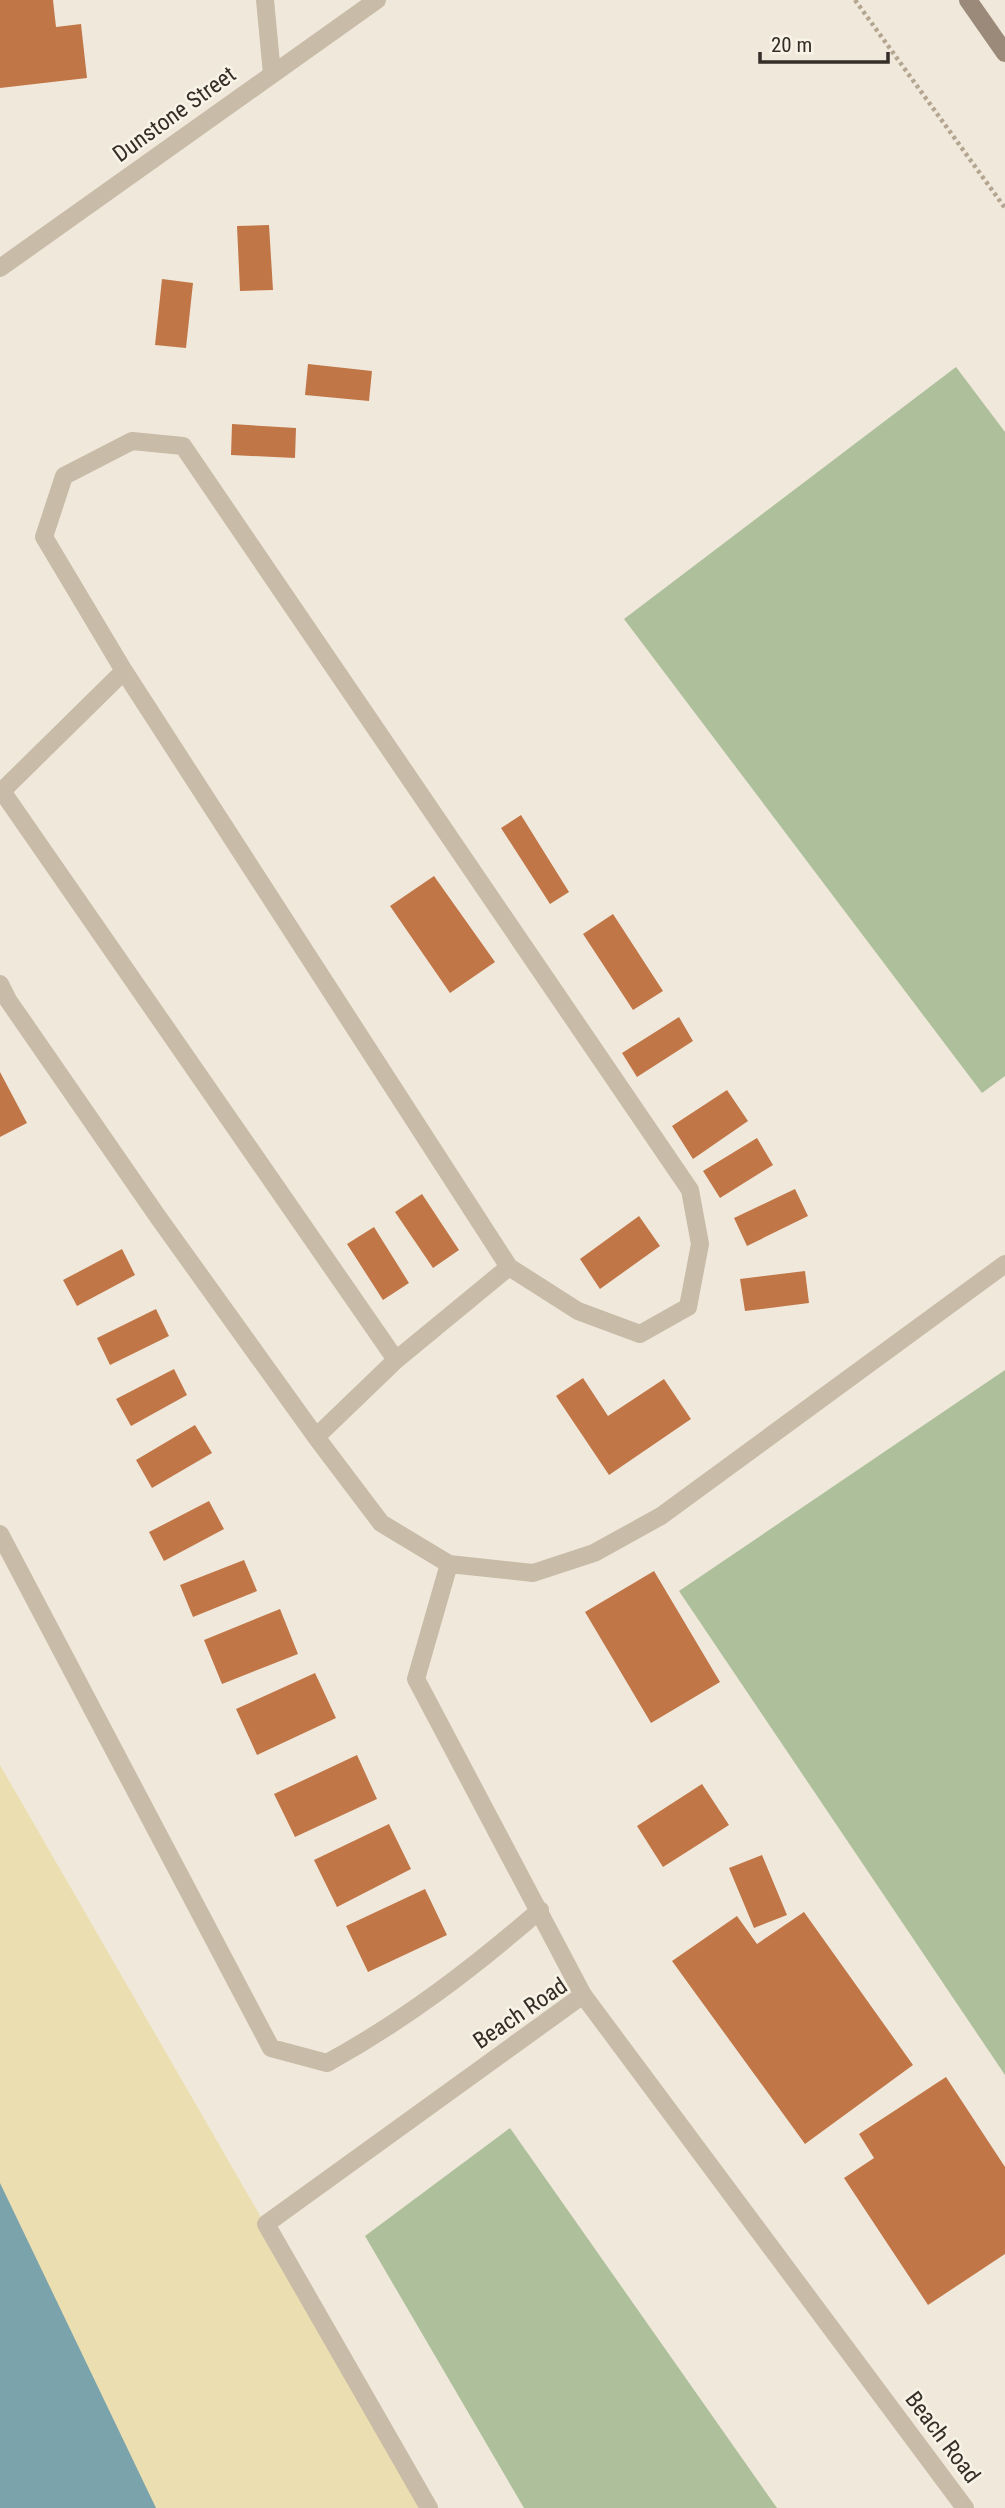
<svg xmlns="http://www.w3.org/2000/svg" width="1005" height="2508" viewBox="0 0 1005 2508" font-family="'Roboto Condensed',sans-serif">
<rect width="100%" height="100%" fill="#f0e9db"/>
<path fill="#aebf9b" d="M956,367L1005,432V1076L982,1093L624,619Z
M1005,1370V2075L679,1591Z
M510,2128L777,2508H524L365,2236Z"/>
<path fill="#ebdfb2" d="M0,1765L429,2508H86L0,2325Z"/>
<path fill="#7ba3ac" d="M0,2183L156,2508H0Z"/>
<path fill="#c17648" d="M0,0H53L56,27L81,24L87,78L0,88Z
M269,225L273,290L240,291L237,226Z
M162,279L193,283L186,348L155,345Z
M308,364L372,371L369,401L305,395Z
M232,424L296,428L295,458L231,455Z
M521,815L569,892L550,904L501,828Z
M434,876L495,962L450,993L390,906Z
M613,914L663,991L633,1010L583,934Z
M679,1017L693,1041L637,1077L622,1053Z
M0,1072L27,1123L0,1137Z
M727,1090L748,1121L693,1159L672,1126Z
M757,1138L773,1165L720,1198L703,1171Z
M795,1189L808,1216L747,1246L734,1218Z
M422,1194L459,1250L433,1268L395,1212Z
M639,1216L660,1246L600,1289L580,1259Z
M374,1227L409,1283L383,1300L347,1244Z
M122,1249L135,1275L77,1306L63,1280Z
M805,1271L809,1303L745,1311L740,1279Z
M156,1309L169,1336L110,1365L97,1338Z
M174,1369L187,1395L131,1426L116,1399Z
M583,1378L608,1416L664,1379L691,1419L609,1475L556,1396Z
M195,1425L212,1453L152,1488L136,1460Z
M209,1501L224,1529L164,1561L149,1532Z
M244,1560L257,1591L193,1617L180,1585Z
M654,1571L720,1682L651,1723L585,1612Z
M280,1609L298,1654L222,1684L204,1640Z
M315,1673L336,1718L257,1755L236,1709Z
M357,1755L377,1799L295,1837L274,1794Z
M702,1784L729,1825L663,1867L637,1826Z
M389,1824L411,1869L337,1907L314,1860Z
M762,1855L787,1915L754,1928L729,1868Z
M425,1889L447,1935L368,1972L346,1926Z
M804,1912L913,2065L805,2144L672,1961L737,1916L757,1944Z
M946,2077L1005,2167V2254L928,2305L844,2178L874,2158L859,2134Z"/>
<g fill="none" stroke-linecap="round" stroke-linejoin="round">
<path stroke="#b4a591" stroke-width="4.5" stroke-dasharray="3.5 3.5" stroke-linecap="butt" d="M855,0L1005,208"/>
<path stroke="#c8bba7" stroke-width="18" d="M265,0L272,74
M124,671L44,537L64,476L132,441L183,446L690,1190L700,1244L688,1307L640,1334L578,1311L509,1267
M2,791L124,671L509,1267L396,1360
M0,792L2,791L396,1360L316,1437
M0,984L8,1000L158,1217L316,1437L381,1523L449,1564L533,1573L594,1553L661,1516L1005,1264
M0,1534L271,2048L327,2063C405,2020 472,1969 540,1910
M449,1564L416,1679L583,1995"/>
<path stroke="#c8bba7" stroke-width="18" d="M0,268L377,0
M429,2508L266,2224L583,1995L965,2508"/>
<path stroke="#9b8a79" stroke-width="18" d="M968,0L1005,53"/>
</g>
<g text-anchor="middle" stroke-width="5" stroke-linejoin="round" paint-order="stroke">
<g font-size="23" fill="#352d27" stroke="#f8f3e7">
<text transform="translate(174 114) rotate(-36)" y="8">Dunstone Street</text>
<text transform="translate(520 2013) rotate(-34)" y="8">Beach Road</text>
<text transform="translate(943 2437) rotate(53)" y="8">Beach Road</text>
</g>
</g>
<path d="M760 52v10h128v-10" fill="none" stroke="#352d27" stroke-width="3.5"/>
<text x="771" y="52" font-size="21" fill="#352d27" stroke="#f8f3e7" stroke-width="5" paint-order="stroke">20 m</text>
</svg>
